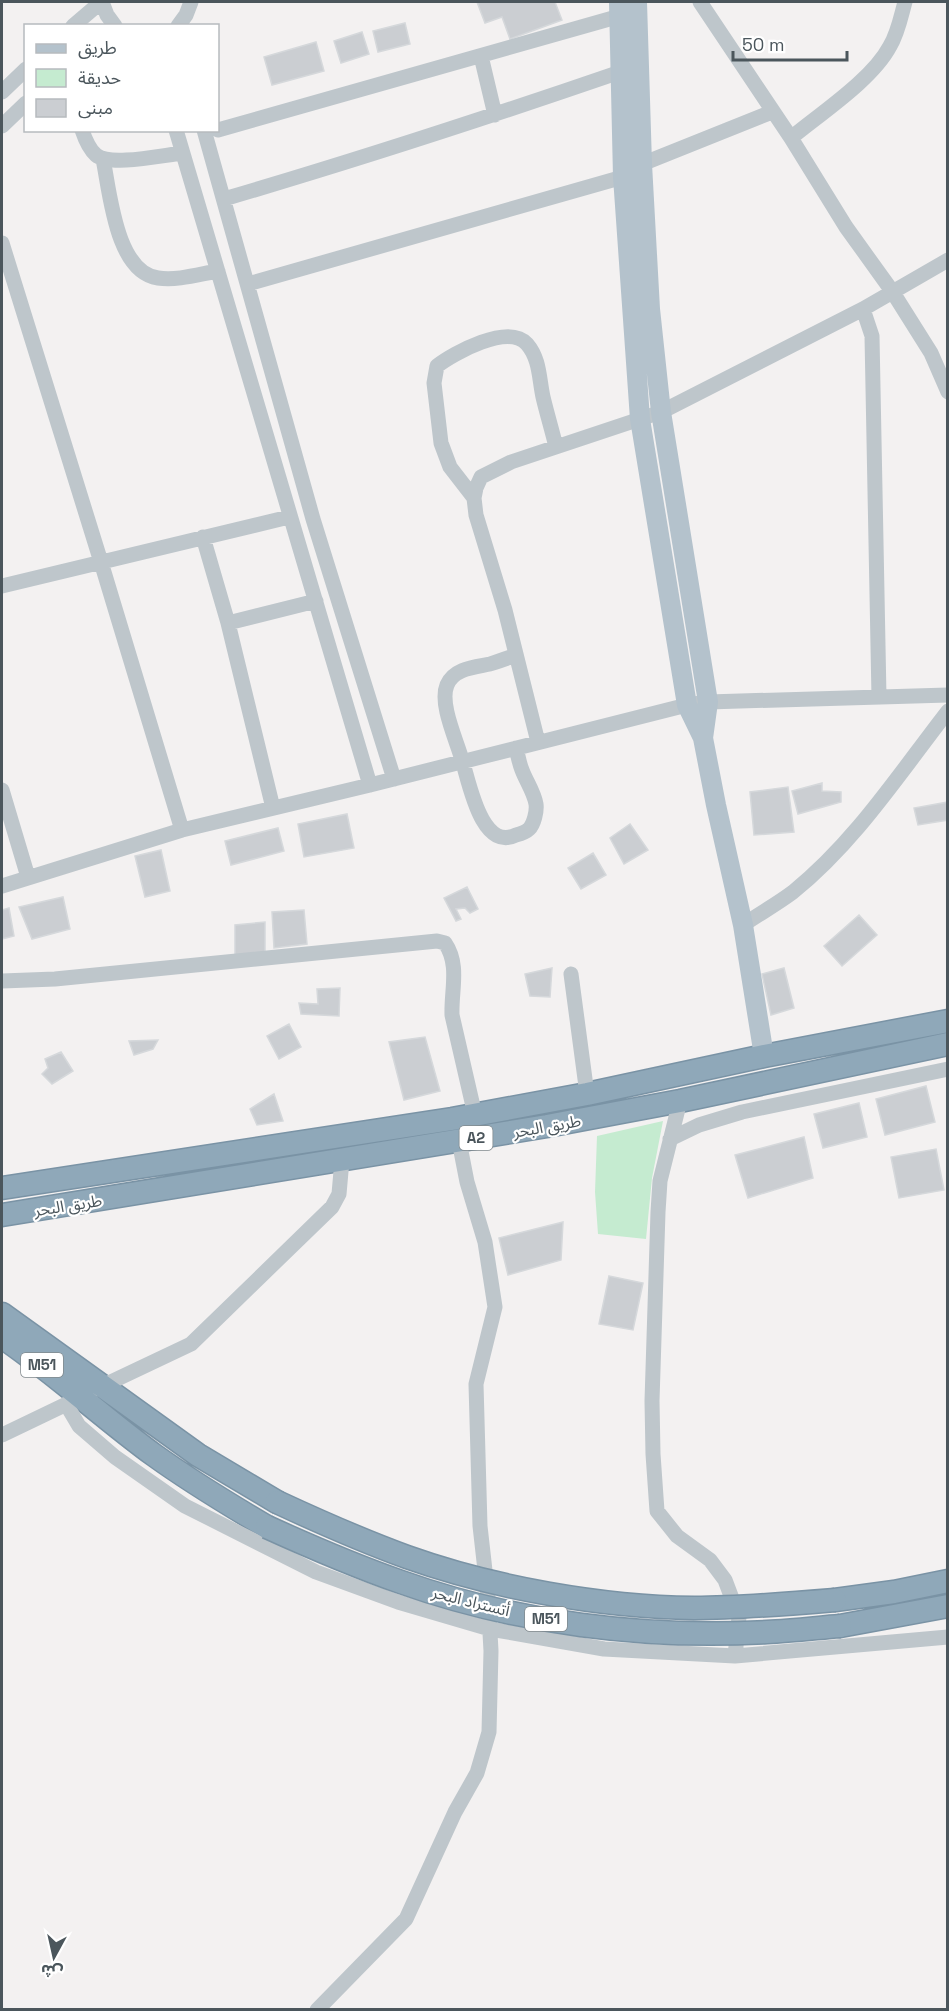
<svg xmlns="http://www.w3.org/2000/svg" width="949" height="2011" viewBox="0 0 949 2011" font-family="'Space Grotesk','Noto Sans Arabic',sans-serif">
<rect width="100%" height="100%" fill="#f3f1f1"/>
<path fill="#c5ebd0" d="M663,1121L652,1178L646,1239L598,1234L595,1192L597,1136Z"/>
<path fill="#cbced2" stroke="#d5d8db" stroke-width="1.5" d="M477,2H555L562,20L510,39L502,17L485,23Z
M405,23L410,44L378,52L373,31Z
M362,32L369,54L341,63L334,41Z
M316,42L324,71L272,85L264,57Z
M822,783V791L841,792V802L798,814L792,791Z
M788,787L794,832L754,835L750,792Z
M948,802V820L918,825L914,808Z
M347,814L354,848L304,857L298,824Z
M630,824L648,850L624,864L610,838Z
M278,828L284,851L231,865L225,841Z
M161,850L170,891L145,897L135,856Z
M593,853L606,875L581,889L568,868Z
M467,887L478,909L470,913L465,908L456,909L461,919L456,921L444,898Z
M63,897L70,929L32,939L19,907Z
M9,908L14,936L2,939V910Z
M304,910L307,944L274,948L272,912Z
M859,915L877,935L842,966L824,946Z
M265,922V954L235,956V925Z
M552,968L550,997L530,996L525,974Z
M784,968L794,1008L771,1015L762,974Z
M340,988L339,1016L301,1014L299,1003L318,1004L317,989Z
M289,1024L301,1047L279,1059L267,1036Z
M425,1037L440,1091L404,1100L389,1042Z
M158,1040L153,1049L134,1055L129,1041Z
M61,1052L73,1071L52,1084L42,1074L48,1068L45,1059Z
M926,1086L935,1122L885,1135L876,1099Z
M274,1094L283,1121L257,1125L250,1109Z
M859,1103L867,1137L823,1148L814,1114Z
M804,1137L813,1178L748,1198L735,1155Z
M936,1149L944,1190L899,1198L891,1157Z
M563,1222L561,1260L508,1275L499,1238Z
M609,1276L643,1283L633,1330L599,1324Z"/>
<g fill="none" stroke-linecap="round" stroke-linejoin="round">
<defs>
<path id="highway" d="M2,1188L452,1119L587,1094L764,1056L948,1021
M2,1215L547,1126L680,1101L948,1044
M2,1314L198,1455L277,1502
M2,1337C55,1373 102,1417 154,1455C190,1481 228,1504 267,1527
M835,1600L894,1592L948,1581
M840,1626L948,1606"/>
</defs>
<use href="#highway" stroke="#7a93a5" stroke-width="25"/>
<path stroke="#bec6cb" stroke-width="15" d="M102,2L107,15L115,26
M700,2L791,138L846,227L892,291L931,353L948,392
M73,26L101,2
M178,26L186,15L191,2
M481,56L495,115
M2,92L26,69
M2,126L26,103
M82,130C85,139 89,149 96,155C110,167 163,155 183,153
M176,130L370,785
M204,130L313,519L394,779
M218,130L620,16
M791,138C821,113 872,80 890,46C898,33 901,16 905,2
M103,159C110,193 116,272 158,278C177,281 200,274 218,271
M642,164L772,112
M224,199C357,160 489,117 620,72
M2,243L101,562L182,830
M248,284L623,177
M863,309L872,336L879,697
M474,498L450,467L441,443L434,383L437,366C454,353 508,323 527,344C540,359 539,379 543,397C547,414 552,430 556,447
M203,537L228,623L273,808
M2,586L289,517
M228,623L316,601
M538,742L505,610L476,515L474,498L476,488L481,477L511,462L661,412L863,309L948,260
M516,748C518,755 519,763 522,770C526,781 534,792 536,804C537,811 534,824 529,829C526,832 520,834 516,835C481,852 469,781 462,760C457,741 439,704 447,685C454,668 476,667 490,664C499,661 508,658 516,655
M2,790L28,877
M2,886L182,830L370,785L687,705L708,702L948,695
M743,925C759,914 777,904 793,892C855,842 899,774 948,711
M571,974L587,1094
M2,981L55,979L437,941L445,943C460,965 451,990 452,1015L475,1115
M680,1101L660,1181L658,1212L652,1401L653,1454L657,1511L677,1536L710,1560L725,1580L739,1617L735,1656L948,1637
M670,1139L699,1125L742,1112L948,1069
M96,1389L191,1344L332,1207L339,1194L342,1160
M66,1404L79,1426L115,1457L185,1506L316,1572L398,1602L490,1629L604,1649L735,1656
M2,1435L75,1400
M317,2010L406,1919L455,1812L477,1773L489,1732L491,1651L488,1597L480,1526L476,1384L495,1307L485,1242L467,1182L459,1141"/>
<path stroke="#b4c2cc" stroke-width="20" d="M619,2L623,177L640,419L687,705L703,738L716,805L743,925L764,1056
M637,2L642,164L650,309L661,412L708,702L703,738"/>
<use href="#highway" stroke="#8fa8b9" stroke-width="22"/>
<defs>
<path id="highway-bridge" d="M277,1502C320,1522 363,1541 407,1557C494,1588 602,1607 694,1608C741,1608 788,1604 835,1600
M267,1527C311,1547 355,1566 401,1582C516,1623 645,1639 767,1632C791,1631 816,1628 840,1626"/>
</defs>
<use href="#highway-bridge" stroke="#7a93a5" stroke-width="25" stroke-linecap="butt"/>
<use href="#highway-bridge" stroke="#8fa8b9" stroke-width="22"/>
</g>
<g text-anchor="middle" stroke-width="4.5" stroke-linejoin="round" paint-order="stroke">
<g fill="#fff" stroke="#81898d" stroke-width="1.5">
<rect x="459.5" y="1126" width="33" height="24" rx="4.5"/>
<rect x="21" y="1353" width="42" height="24" rx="4.5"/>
<rect x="525" y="1607" width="42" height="24" rx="4.5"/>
</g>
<g font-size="15" font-weight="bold" fill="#4b565c">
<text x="476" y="1143">A2</text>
<text x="42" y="1370">M51</text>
<text x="546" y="1624">M51</text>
</g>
<g font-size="16" fill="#4b565c" stroke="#fff">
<text transform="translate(547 1126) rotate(-10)" y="6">طريق البحر</text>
<text transform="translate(68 1205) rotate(-9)" y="6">طريق البحر</text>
<text transform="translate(471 1601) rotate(14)" y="6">أتستراد البحر</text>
</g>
</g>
<rect width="949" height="2011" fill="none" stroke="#4b565c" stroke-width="6"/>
<rect x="24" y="24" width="195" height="108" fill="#ffffff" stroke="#b7bbbe" stroke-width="1.5"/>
<rect x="36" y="44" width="30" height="9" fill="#b4c2cc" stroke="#b7bbbe" stroke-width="1.5"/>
<text x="78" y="54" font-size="18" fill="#4b565c">طريق</text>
<rect x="36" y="69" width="30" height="18" fill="#c5ebd0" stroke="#b7bbbe" stroke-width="1.5"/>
<text x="78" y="84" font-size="18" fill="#4b565c">حديقة</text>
<rect x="36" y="99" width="30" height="18" fill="#cbced2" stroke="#b7bbbe" stroke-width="1.5"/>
<text x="78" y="114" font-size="18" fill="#4b565c">مبنى</text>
<g transform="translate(54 1957) rotate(188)" stroke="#ffffff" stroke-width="4.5" paint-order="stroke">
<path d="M0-4.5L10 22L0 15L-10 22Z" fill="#4b565c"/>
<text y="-9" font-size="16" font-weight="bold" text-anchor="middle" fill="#4b565c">ش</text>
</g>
<path d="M733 51v9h114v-9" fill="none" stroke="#4b565c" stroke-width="3"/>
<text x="742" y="51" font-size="18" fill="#4b565c" stroke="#ffffff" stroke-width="4.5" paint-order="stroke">50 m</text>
</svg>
